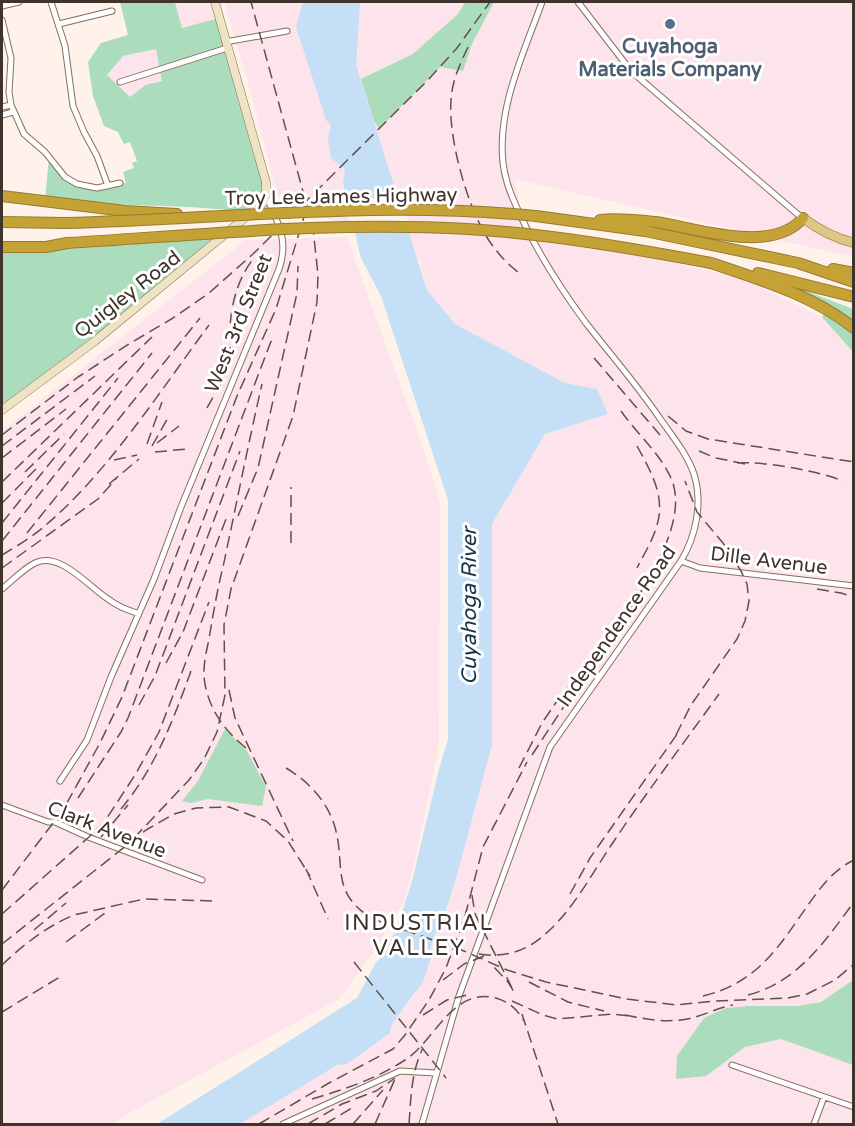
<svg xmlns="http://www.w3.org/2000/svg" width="855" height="1126" viewBox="0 0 855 1126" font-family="'Varela Round',sans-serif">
<rect width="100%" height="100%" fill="#fff2ea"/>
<path fill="#fde3eb" d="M175,2H215L219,18L182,28Z
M224,2H853V257L515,179L520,208L540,242L641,255L744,279L822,317L853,352V980L821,1002L796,1006H749L726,1008L704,1018L677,1056V1078L706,1076L745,1047L781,1039L853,1065V1124H240L337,1064H347L390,1033L392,1024L414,996L432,954L430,947L435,934L441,926L492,745V524L545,434L608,414L597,389L565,383L455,324L427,290L420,261L277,195L251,93Z
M156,49L162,81L144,85L130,97L107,75L123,56Z
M347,237L420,440L440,502L439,744L417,852L404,902L377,947L339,999L126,1115L114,1124H2V431L246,240Z"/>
<path fill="#abddbc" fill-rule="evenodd" d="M120,2H175L182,28L219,18L266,196L248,212C180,204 112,206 45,201L49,157L65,177L86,187L126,183L123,172L134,168L132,163L137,161L130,142L124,144L118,132L104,126L93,96L88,62L101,43L128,35ZM156,49L162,81L145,85L130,97L107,75L123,56Z
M465,2H494L472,44L463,71L440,67L379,129L374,121L361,79L413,54L458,14Z
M225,236L2,410V251L67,249Z
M796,287L853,309V324L795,289Z
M826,309L853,328V352L822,317Z
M225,729L247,751L266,787L262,806L208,799L191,803L182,801L198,781Z
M853,980V1065L781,1039L745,1047L706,1076L676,1079L677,1056L704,1018L726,1008L749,1006H796L821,1002Z"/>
<path fill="#c5e0f6" d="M303,2H360L356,65L427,290L455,324L565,383L597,389L608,414L545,434L492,524V745L457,875L441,926L435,934L431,947L432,954L423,982L392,1024L390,1033L347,1064L337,1065L240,1124H157L357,998L375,964L385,953L399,922L412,881L439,769L448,739V500L381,296L361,258L343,183L345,169L331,158L328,138L331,125L326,120L296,27Z"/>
<path fill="#fff2ea" d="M344,198H402L412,230H351Z"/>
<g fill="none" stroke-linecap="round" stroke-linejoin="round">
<defs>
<path id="street" d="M51,2L65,46L73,106L84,132L97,156L108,186
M578,2L631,71L802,218
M2,6L19,2
M2,20L11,58L9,92L11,105L24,134L45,152L65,177L77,184L97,188L120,183
M59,24L112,11
M225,42L287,31
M120,82L227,48
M2,107L11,105
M2,115L13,112
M681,561L700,568L854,586
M2,589C12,581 23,569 35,563C60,551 89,587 108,599C117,606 127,610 137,613
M60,781L87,740L111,677L154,579L181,507L279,269C289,240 278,223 266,196
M2,805L48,822H55L88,837L202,880
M732,1065L854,1107
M283,1124L400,1071L436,1073
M422,1124L459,996L550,747L681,561C696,536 703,503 694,474C687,454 673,437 661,420C638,386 611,355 586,323C563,292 543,261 526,227C516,206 506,187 503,163C497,107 524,53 542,2
M814,1124L824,1097"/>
<path id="secondary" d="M2,410L95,341L263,203L266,196V182L215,2"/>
<path id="primary" d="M803,218C819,230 834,238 854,243"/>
<path id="highway" d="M2,196L125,211L177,214
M536,216L645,231L798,263L854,282
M600,220C619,218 637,220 656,222C696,228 772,255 803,218
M2,222L65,223
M2,247H46L67,243
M711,263C761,280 812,295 854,328
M833,269L854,273
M758,273L854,297"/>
</defs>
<use href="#street" stroke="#886e5c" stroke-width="7"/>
<use href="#secondary" stroke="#886e5c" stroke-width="9"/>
<use href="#primary" stroke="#967b32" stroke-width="10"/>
<use href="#highway" stroke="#967b32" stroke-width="12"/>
<use href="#street" stroke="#fff" stroke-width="5"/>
<use href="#secondary" stroke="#eee3c3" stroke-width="8"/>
<use href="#primary" stroke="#dcc786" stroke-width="9"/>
<use href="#highway" stroke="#c5a236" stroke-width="10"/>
<path stroke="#5e524a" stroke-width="1.5" stroke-dasharray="12 6" stroke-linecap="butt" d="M468,47C460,64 452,81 451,100C448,139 468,210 490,242C499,255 509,266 522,275
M594,358L660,435
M207,408C215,393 226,378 229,361C231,350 230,340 230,329C231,303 238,279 253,259
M621,411C637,434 659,452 671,478C690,521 645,586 622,621
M668,416L686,431L708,439L854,462
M2,435L78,377L129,344L173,318L209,293L253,254L428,80L457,48L490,2
M157,443L179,426
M147,444L162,402
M2,446L95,376
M152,446L169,416
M637,446C650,470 666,496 657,525C653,540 644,554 637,568
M699,451L716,458L745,464
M155,452L188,449
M2,458L66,409
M114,460L137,455
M737,463C763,461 819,471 843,481
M25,472L64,434
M2,482L152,337
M109,484L139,459
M2,503L36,469
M238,516L258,468L297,293L298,266
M2,523L118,378
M27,533L200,318
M2,541L152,353
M291,543V487
M2,555C17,546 34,536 47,524C109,471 160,391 209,325
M2,568L98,499L116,479
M817,589L841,593L854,597
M610,636L626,615
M166,663L183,632L226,519
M591,665L614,630
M229,690L235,718L293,841
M139,705L155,676L240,451
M676,735L691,705L737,639L745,621L749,601L747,584L741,571L723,543L697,512L685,481
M246,748C225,731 210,711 205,684C202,668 206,654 209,639C213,615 217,591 223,567C236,506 248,445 262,384
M532,755L578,685
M286,768C308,781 326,800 334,824C347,864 328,892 373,919L464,951L507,970L546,982L627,999L676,1005L715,1001L788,998L807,994L835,980L854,964
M519,768L542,723L559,698L595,658
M78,798L121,732L128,718L273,336
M121,809C155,768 173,721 191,671
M101,837L128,805
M134,838L189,780L204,759L217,732L225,695L224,625L231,589L293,416L317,302L318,275L313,228L251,2
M306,869L328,919
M2,890L63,810L100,743L122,697L237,396L276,309L307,207
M570,894L590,858L680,730
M472,895L475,914L514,992L508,982L494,967
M2,914L89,837L105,821L135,775L159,732L209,602
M34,930L66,903
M66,942L109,910
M2,944L146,830L174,814L196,808L229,807L266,821L288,841L310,876
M479,954C502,958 525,952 543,936C572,912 591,875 612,844C646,793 683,744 719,694
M354,962L446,1078
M2,965C23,945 47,926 74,915L144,899L213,901
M443,980L464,964L484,956
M529,982L568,1002L604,1011
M748,995C798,982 825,941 854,902
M703,996C757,983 778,948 808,905C821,887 833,870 854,860
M512,1001L543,1015L557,1019L612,1014L631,1016
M2,1012L63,975
M522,1014L558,1124
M423,1015L447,1000L471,994
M625,1015C645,1019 666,1023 687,1019C703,1016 717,1008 733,1005
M312,1099C345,1089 376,1079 405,1060C435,1041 452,987 496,998C509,1002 517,1009 524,1021
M259,1124L329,1083L393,1049L405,1035L429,1000L446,968L465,916L483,847L527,762
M308,1124L342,1104L376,1091L395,1078
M325,1124L352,1108
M353,1124L383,1090
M375,1124L395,1079
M409,1124C411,1098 411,1072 423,1048"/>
<defs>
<path id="highway-bridge" d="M65,223C222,219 380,200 536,216
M67,243C200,235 334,221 468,229C550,234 630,248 711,263"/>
</defs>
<use href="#highway-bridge" stroke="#967b32" stroke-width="12" stroke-linecap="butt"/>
<use href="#highway-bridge" stroke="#c5a236" stroke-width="10"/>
</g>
<circle fill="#5c6f8a" stroke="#fff" stroke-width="2" cx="670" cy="24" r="6"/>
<g text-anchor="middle" stroke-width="6" stroke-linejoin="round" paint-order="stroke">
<g font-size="20" font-weight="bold" fill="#4e5e75" stroke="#fff">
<text x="670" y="53">Cuyahoga<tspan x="670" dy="23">Materials Company</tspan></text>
</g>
<g font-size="20" fill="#3f332b" stroke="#fff">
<text transform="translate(341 196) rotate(-1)" y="7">Troy Lee James Highway</text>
<text transform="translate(127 294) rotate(-38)" y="7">Quigley Road</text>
<text transform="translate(238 323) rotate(-68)" y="7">West 3rd Street</text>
<text transform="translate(769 560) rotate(7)" y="7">Dille Avenue</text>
<text transform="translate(616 626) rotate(-55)" y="7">Independence Road</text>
<text transform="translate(107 829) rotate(21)" y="7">Clark Avenue</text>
</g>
<g font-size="21" font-style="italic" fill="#15344a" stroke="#fff">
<text transform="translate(469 606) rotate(-90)" y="7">Cuyahoga River</text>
</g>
<g font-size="22" letter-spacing="1.5" fill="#3f332b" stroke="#fff">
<text x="419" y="930">INDUSTRIAL<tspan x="419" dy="25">VALLEY</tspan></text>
</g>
</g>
<rect width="855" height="1126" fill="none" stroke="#3f332b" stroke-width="6"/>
</svg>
